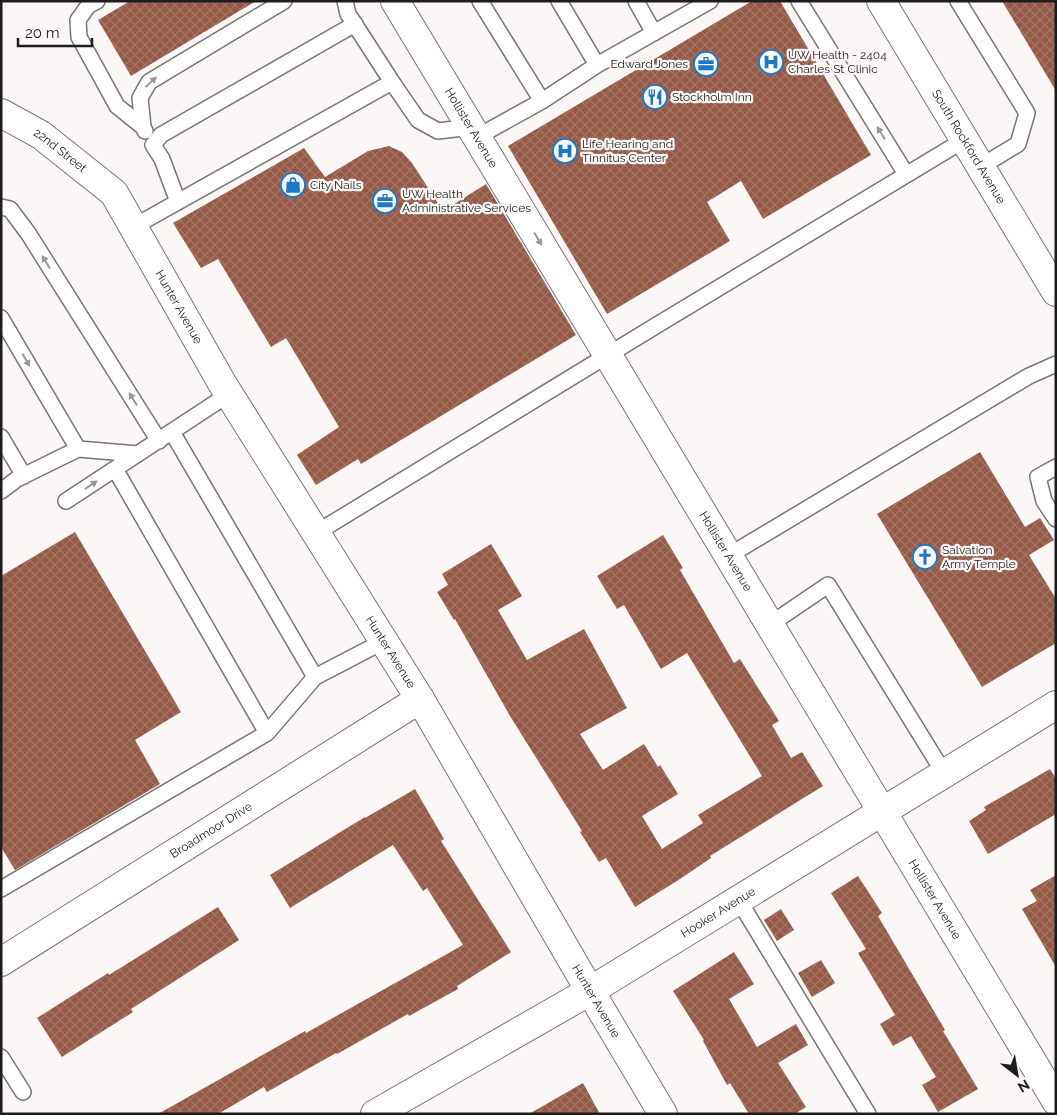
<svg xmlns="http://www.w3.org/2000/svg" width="1057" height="1115" viewBox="0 0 1057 1115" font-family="Raleway,sans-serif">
<defs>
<pattern id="building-cross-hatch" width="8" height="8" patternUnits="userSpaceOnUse" patternTransform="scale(1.25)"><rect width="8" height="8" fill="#965946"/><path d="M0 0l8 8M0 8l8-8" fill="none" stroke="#a17669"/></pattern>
</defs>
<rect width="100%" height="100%" fill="#fbf7f6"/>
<path fill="url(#building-cross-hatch)" d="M130,1H256L131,76L98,20Z
M752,1H780L871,155L763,219L741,181L707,202L730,241L607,314L508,146Z
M1002,1H1056V91Z
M389,146L402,152L412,163L443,211L486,184L576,335L361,464L358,459L316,485L297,455L339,427L286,338L271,347L218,259L201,268L173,223L304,148L325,177L368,151Z
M980,452L1025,527L1040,518L1054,540L1029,555L1056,599V643L982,687L877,514Z
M75,532L181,712L135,740L160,784L15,870L1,847V576Z
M663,535L683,568L680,570L734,663L740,659L779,721L772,725L791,758L802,752L823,786L710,856L711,858L680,879L635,907L606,858L599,862L580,832L582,831L510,716L455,619L454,620L437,592L448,585L442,574L491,544L522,596L498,610L527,660L584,629L627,708L580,734L603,770L644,744L658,767L660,765L678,794L642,816L662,849L703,823L698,815L762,776L687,653L661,669L624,605L617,609L597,576Z
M1050,769L1056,779V814L988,854L969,821L986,810L984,807Z
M415,789L444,839L441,841L511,952L457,986L458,989L409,1016L408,1014L337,1054L336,1053L267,1092L264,1087L218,1114H158L305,1031L306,1033L463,945L427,888L423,891L393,845L290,908L270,875L365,817V818Z
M1056,875V967L1022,909L1037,901L1030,890Z
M858,876L882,913L878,916L945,1030L943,1031L978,1089L938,1112L922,1085L936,1077L911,1036L893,1046L880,1024L895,1015L858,953L866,949L831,893Z
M218,907L239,940L131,1009L133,1012L62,1057L37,1018L108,973L109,975Z
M781,909L794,930L777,941L764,920Z
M734,952L754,984L729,999L757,1047L796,1024L808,1045L778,1063L806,1107L795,1114H749L730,1083L727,1085L703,1041L704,1040L673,991Z
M821,960L835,983L812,997L798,973Z
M583,1083L600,1114H529Z"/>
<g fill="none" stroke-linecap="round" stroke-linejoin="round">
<defs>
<path id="service" d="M97,1L88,6L78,20L79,37L117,106L143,127L145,131
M345,1L348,14L392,82
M480,1L542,101
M559,1L597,65
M636,1L654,33
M799,1L906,174
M958,1L1027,113L1018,144L980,167
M143,127L140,98L149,82L284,1
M477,137L542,101L597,65L710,1
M178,202L162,159L153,145L161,135L355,24
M1,207L10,209L28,233L159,441
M133,227L392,82L418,120L438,131L471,127
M1,318L78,449
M172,432L315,677
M1,437L24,476
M1056,467L1038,477L1044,501L1056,519
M115,469L267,733
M1,491L17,479L78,449L138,454
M66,501L229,394
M316,533L662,322L964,140
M728,556L1029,376L1056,364
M769,625L828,585L944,773
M1,889L267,733L315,677L384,641
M738,899L868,1114
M1,1057L23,1092"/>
<g id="minor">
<path id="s1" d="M395,1L1056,1101"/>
<path id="s2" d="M1,113L41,135L114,193L222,383L420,699L590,991L663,1114"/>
<path id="s3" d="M1,962L420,699"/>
<path id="s4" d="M375,1114L590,991L1056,705"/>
</g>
<g id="tertiary">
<path id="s5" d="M881,1L1056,292"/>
</g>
</defs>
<use href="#service" stroke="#787574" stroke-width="18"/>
<use href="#minor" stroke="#787574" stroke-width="30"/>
<use href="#tertiary" stroke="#787574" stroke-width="30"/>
<use href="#service" stroke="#fff" stroke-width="15"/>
<use href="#minor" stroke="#fff" stroke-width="28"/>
<use href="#tertiary" stroke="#fff" stroke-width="28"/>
</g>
<defs><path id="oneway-solid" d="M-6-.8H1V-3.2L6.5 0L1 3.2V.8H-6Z" transform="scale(1.25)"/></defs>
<g fill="#9a9999">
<use href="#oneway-solid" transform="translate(151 82) rotate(-43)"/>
<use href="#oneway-solid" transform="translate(881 133) rotate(-122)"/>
<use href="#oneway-solid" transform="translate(538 239) rotate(59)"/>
<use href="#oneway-solid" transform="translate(46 262) rotate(-122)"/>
<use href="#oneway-solid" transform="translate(26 360) rotate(60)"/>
<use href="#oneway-solid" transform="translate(133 399) rotate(-122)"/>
<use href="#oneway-solid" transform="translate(91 485) rotate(-33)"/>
</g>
<defs>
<symbol id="hospital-ring" viewBox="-11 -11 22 22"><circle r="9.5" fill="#fbf7f6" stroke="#1b7ac6" stroke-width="1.5"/><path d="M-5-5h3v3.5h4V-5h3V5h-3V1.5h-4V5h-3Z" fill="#1b7ac6"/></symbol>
<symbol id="office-ring" viewBox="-11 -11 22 22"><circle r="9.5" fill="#fbf7f6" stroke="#1b7ac6" stroke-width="1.5"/><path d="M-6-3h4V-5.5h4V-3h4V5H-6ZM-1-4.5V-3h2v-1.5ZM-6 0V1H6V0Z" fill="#1b7ac6"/></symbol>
<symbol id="restaurant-ring" viewBox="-11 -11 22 22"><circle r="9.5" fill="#fbf7f6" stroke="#1b7ac6" stroke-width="1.5"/><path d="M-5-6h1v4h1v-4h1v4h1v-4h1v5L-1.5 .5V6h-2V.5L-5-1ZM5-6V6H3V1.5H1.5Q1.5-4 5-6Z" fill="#1b7ac6"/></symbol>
<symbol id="shop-ring" viewBox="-11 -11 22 22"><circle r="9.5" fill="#fbf7f6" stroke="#1b7ac6" stroke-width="1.5"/><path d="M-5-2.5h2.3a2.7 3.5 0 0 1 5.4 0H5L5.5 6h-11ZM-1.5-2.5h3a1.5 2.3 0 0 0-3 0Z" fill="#1b7ac6"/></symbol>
<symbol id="church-ring" viewBox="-11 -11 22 22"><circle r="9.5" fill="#fbf7f6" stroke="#1b7ac6" stroke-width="1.5"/><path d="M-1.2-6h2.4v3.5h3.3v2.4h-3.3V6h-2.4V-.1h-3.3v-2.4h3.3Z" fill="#1b7ac6"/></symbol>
</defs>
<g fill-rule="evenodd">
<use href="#hospital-ring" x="757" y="48" width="28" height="28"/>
<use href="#office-ring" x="692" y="50" width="28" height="28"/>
<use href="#restaurant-ring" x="641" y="83" width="28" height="28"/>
<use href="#hospital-ring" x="551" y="137" width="28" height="28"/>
<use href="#shop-ring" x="279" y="171" width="28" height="28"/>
<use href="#office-ring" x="371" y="187" width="28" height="28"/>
<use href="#church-ring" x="911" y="543" width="28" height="28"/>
</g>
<g text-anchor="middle" stroke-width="4.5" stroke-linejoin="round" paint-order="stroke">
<g font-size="12" fill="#1e1c1c" stroke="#fbf7f6" text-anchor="start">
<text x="788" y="59">UW Health - 2404<tspan x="788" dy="14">Charles St Clinic</tspan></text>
<text x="688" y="68" text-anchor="end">Edward Jones</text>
<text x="672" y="101">Stockholm Inn</text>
<text x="582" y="148">Life Hearing and<tspan x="582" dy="14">Tinnitus Center</tspan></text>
<text x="310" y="189">City Nails</text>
<text x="402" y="198">UW Health<tspan x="402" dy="14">Administrative Services</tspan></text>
<text x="942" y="554">Salvation<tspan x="942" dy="14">Army Temple</tspan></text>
</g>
<g font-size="12" fill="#1e1c1c" stroke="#fbf7f6">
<text dy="4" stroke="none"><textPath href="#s1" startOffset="148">Hollister Avenue</textPath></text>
<text dy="4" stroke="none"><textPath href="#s5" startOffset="170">South Rockford Avenue</textPath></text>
<text dy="4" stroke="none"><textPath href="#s2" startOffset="70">22nd Street</textPath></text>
<text dy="4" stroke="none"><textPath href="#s2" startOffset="270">Hunter Avenue</textPath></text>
<text dy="4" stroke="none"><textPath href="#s1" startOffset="642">Hollister Avenue</textPath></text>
<text dy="4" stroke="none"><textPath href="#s2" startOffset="675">Hunter Avenue</textPath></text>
<text dy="4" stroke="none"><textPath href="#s3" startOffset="248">Broadmoor Drive</textPath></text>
<text dy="4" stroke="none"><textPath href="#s1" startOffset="1048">Hollister Avenue</textPath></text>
<text dy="4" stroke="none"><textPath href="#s4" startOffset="398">Hooker Avenue</textPath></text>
<text dy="4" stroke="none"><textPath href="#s2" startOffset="1080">Hunter Avenue</textPath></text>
</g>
</g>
<rect width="1057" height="1115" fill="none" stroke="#1e1c1c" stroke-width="5"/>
<g transform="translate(1017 1075) rotate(149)" stroke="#fbf7f6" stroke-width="4" paint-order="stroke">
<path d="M0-4L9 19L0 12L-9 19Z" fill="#1e1c1c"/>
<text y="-8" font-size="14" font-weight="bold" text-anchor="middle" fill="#1e1c1c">N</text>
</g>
<path d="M18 38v8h74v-8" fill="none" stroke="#1e1c1c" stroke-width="2.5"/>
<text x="25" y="38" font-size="15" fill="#1e1c1c" stroke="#fbf7f6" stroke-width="4" paint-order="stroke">20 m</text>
</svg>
